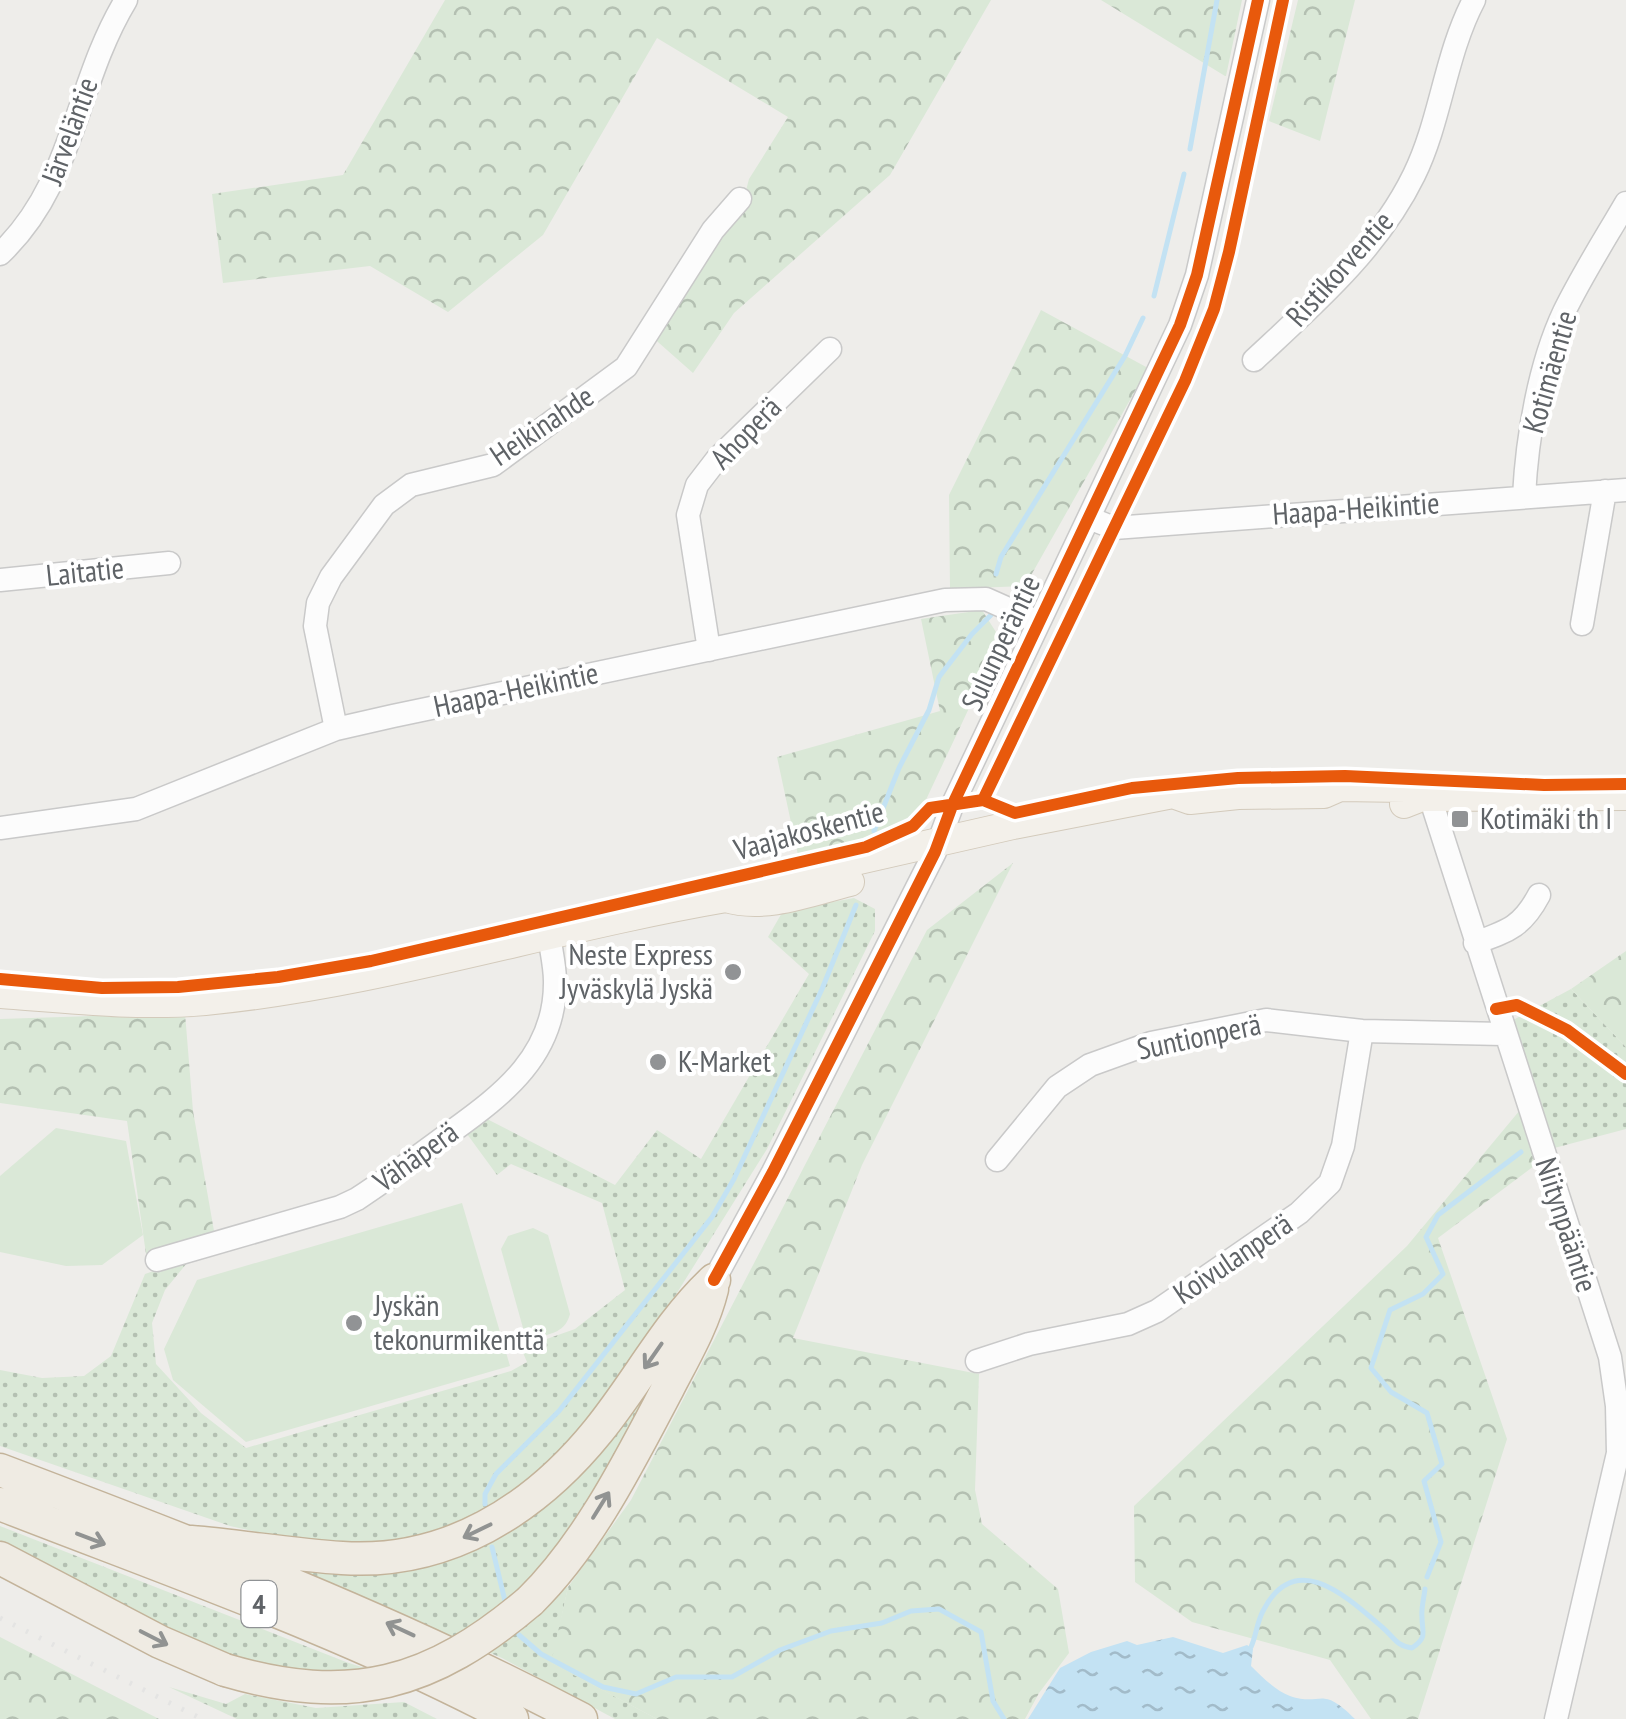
<svg xmlns="http://www.w3.org/2000/svg" width="1626" height="1719" viewBox="0 0 1626 1719" font-family="'PT Sans Narrow',sans-serif">
<defs>
<pattern id="grass-dots" width="8" height="8" patternUnits="userSpaceOnUse" patternTransform="scale(2.5)"><rect width="8" height="8" fill="#dae8d7"/><path d="M2 2h.1M6 6h.1" fill="none" stroke="#b4c0b2" stroke-width="1.8" stroke-linecap="round"/></pattern>
<pattern id="forest-crowns" width="20" height="18" patternUnits="userSpaceOnUse" patternTransform="scale(2.5)"><rect width="20" height="18" fill="#dae8d7"/><path d="M2 6a3 3 0 1 1 6 0M12 15a3 3 0 1 1 6 0" fill="none" stroke="#b4c0b2"/></pattern>
<pattern id="water-ripples" width="26" height="14" patternUnits="userSpaceOnUse" patternTransform="scale(2.5)"><rect width="26" height="14" fill="#c3e2f3"/><path d="M2 4q2-2 4 0t4 0M15 11q2-2 4 0t4 0" fill="none" stroke="#a2bbc9"/></pattern>
</defs>
<rect width="100%" height="100%" fill="#eeedea"/>
<path fill="url(#grass-dots)" d="M854,898L875,909V931L767,1149L625,1376L548,1466L499,1504L446,1531L351,1546L292,1540L230,1526L0,1446V1370L42,1378L84,1376L111,1356L145,1274L191,1258L165,1290L152,1323L156,1364L201,1413L246,1448L511,1371L527,1362L521,1348L575,1329L625,1290L602,1203L511,1164L497,1175L467,1134L487,1119L615,1185L657,1130L701,1159L809,974L768,937L783,911Z
M1571,989L1626,1047V1129L1543,1151L1502,1026Z
M693,1311L554,1592L568,1587L552,1663L657,1719H615L502,1658L291,1566L489,1537Z
M0,1526L346,1662L377,1672L298,1675L215,1652L0,1546Z
M169,1687L226,1704L245,1694L316,1708L404,1702L437,1719H237Z"/>
<path fill="url(#forest-crowns)" d="M445,0H991L890,175L734,313L693,373L650,335L744,198L749,179L788,117L657,38L543,235L448,312L370,266L223,283L212,194L343,175Z
M1101,0H1242L1226,76H1225Z
M1298,0H1355L1320,141L1269,121Z
M1041,310L1148,368L1025,586L950,589L949,495Z
M982,610L1001,640L924,804C892,837 841,843 798,855L777,757L940,711L921,619Z
M1013,863L862,1165L793,1338L979,1374L975,1490L982,1524L1058,1589L1069,1653L1039,1693L1025,1719H657L551,1663L568,1587L631,1500L927,930Z
M1626,951V1047L1571,989Z
M185,1013L193,1111L214,1231L146,1254L127,1121L0,1103V1019Z
M1525,1104L1534,1166L1438,1238L1507,1439L1418,1719H1371L1330,1660L1192,1622L1135,1582L1134,1506L1407,1246Z
M0,1637L159,1719H0Z"/>
<path fill="#dae8d7" d="M56,1128L126,1141L143,1235L102,1265L66,1266L0,1252V1176Z
M462,1203L510,1366L246,1442L173,1380L164,1349L197,1280Z
M533,1228L548,1235L570,1314C565,1332 553,1333 536,1338L523,1328L501,1249L508,1236Z"/>
<path fill="url(#water-ripples)" d="M1173,1637L1223,1653L1247,1645L1253,1649L1251,1666C1262,1677 1276,1691 1290,1696C1323,1707 1320,1684 1355,1719H1028L1060,1668L1091,1652L1127,1641L1137,1645Z"/>
<g fill="none" stroke-linecap="round" stroke-linejoin="round">
<path stroke="#c3e2f3" stroke-width="5" d="M1190,149L1217,0
M1154,296L1184,174
M996,574L1001,557L1125,356L1143,318
M874,831L899,768L929,710L939,677L972,634L995,611
M485,1504V1494L496,1474L559,1411L712,1217L734,1179L822,989L856,905
M492,1547L505,1601
M1427,1577L1441,1542L1424,1481L1442,1464L1427,1413L1391,1392L1371,1368L1390,1310L1423,1294L1443,1274L1426,1237L1438,1215L1521,1152
M519,1635L541,1654L603,1687L636,1694L676,1677H732L780,1650L831,1631L882,1623L911,1611L939,1609L981,1632L993,1701L1004,1719
M1251,1647C1256,1636 1257,1622 1263,1611C1295,1548 1346,1596 1382,1627C1394,1637 1396,1646 1412,1648C1428,1637 1422,1633 1422,1617C1421,1608 1424,1598 1425,1589"/>
<defs>
<path id="minor" d="M0,254C75,183 74,86 126,0
M1254,360C1313,305 1378,249 1414,175C1441,120 1445,55 1474,0
M1524,496C1527,438 1539,365 1564,312C1582,275 1605,239 1626,203
M1089,518L1114,528L1626,490
M0,580L169,563
M1582,624L1605,491
M709,650L688,515L697,485L717,459L830,349
M336,729L315,626L318,603L331,577L384,505L411,485L493,465L626,367L713,230L740,199
M1430,797L1610,1357L1617,1406L1618,1453L1556,1719
M0,828L136,809L336,729L393,716L945,600L986,599L1038,622
M1475,943C1508,931 1522,927 1539,895
M997,1160L1057,1087L1090,1065L1151,1043L1266,1020L1362,1031L1503,1034
M157,1260L340,1207L357,1199C389,1178 420,1155 451,1132C504,1094 556,1054 555,981C555,966 551,950 549,935
M714,1280L773,1172L935,852L952,806L1180,325L1197,275L1258,0
M977,1361L1029,1344L1128,1324L1157,1311L1299,1213L1330,1183L1343,1146L1362,1031"/>
<path id="major" d="M1404,804L1422,797L1626,796
M726,898C766,910 810,892 850,882
M0,994C67,999 138,1007 205,1001C381,984 551,928 726,898L741,887L1013,825L1173,794L1190,800L1238,795L1324,794L1340,787L1406,788L1422,797"/>
<path id="highway" d="M0,1470C198,1545 393,1620 581,1719
M0,1504C172,1571 348,1632 512,1719
M191,1542C241,1546 292,1555 342,1558C447,1565 534,1510 598,1431C638,1382 667,1324 714,1280
M0,1558L160,1642L225,1670
M530,1601C589,1543 630,1460 668,1388C685,1355 703,1325 712,1289"/>
</defs>
<use href="#minor" stroke="#c9c9c9" stroke-width="25"/>
<use href="#major" stroke="#d3cabb" stroke-width="30"/>
<use href="#highway" stroke="#c3b39a" stroke-width="35"/>
<use href="#minor" stroke="#fcfcfc" stroke-width="22"/>
<use href="#major" stroke="#f3f0ea" stroke-width="28"/>
<use href="#highway" stroke="#efebe3" stroke-width="32"/>
<path stroke="#e4e4e3" stroke-width="5" stroke-dasharray="2.5 12" stroke-linecap="butt" d="M0,1618L202,1719"/>
<defs>
<path id="highway-bridge" d="M225,1670C351,1707 431,1685 530,1601"/>
</defs>
<use href="#highway-bridge" stroke="#c3b39a" stroke-width="35" stroke-linecap="butt"/>
<use href="#highway-bridge" stroke="#efebe3" stroke-width="32"/>
<defs>
<path id="cycleway" d="M983,800L1185,381L1214,309L1229,252L1283,0
M0,979L102,988L178,987L278,977L371,961L866,847L913,826L930,808L983,800L1015,813L1132,788L1238,778L1345,776L1544,785L1626,784
M1496,1009L1517,1005L1567,1030L1626,1074
M714,1280L773,1172L935,852L952,806L1180,325L1197,275L1258,0"/>
</defs>
<use href="#cycleway" stroke="#fff" stroke-width="19"/>
<use href="#cycleway" stroke="#e8590c" stroke-width="12"/>
</g>
<defs><path id="oneway-shaft" d="M-6 0H5M1.5-3L5.5 0L1.5 3" fill="none" stroke-width="1.6" stroke-linecap="round" stroke-linejoin="round" transform="scale(2.5)"/></defs>
<g stroke="#919392">
<use href="#oneway-shaft" transform="translate(653 1356) rotate(125)"/>
<use href="#oneway-shaft" transform="translate(601 1505) rotate(-58)"/>
<use href="#oneway-shaft" transform="translate(477 1531) rotate(154)"/>
<use href="#oneway-shaft" transform="translate(91 1539) rotate(21)"/>
<use href="#oneway-shaft" transform="translate(400 1629) rotate(-155)"/>
<use href="#oneway-shaft" transform="translate(154 1638) rotate(27)"/>
</g>
<g fill="#919395" stroke="#fff" stroke-width="4">
<rect x="1450" y="809" width="20" height="20" rx="5"/>
<circle cx="733" cy="972" r="10"/>
<circle cx="658" cy="1062" r="10"/>
<circle cx="354" cy="1323" r="10"/>
</g>
<g text-anchor="middle" stroke-width="8" stroke-linejoin="round" paint-order="stroke">
<rect fill="#fff" stroke="#8f9295" stroke-width="2.5" x="241.5" y="1581" width="35" height="46" rx="8"/>
<g font-size="28" font-weight="bold" fill="#5f6367">
<text x="259" y="1614">4</text>
</g>
<g font-size="30" fill="#5f6367" stroke="#fff">
<text transform="translate(70 131) rotate(-70)" y="10">Järveläntie</text>
<text transform="translate(1340 269) rotate(-48)" y="10">Ristikorventie</text>
<text transform="translate(1550 372) rotate(-74)" y="10">Kotimäentie</text>
<text transform="translate(542 426) rotate(-34)" y="10">Heikinahde</text>
<text transform="translate(746 433) rotate(-46)" y="10">Ahoperä</text>
<text transform="translate(1356 509) rotate(-4)" y="10">Haapa-Heikintie</text>
<text transform="translate(85 572) rotate(-6)" y="10">Laitatie</text>
<text transform="translate(1001 643) rotate(-65)" y="10">Sulunperäntie</text>
<text transform="translate(516 690) rotate(-12)" y="10">Haapa-Heikintie</text>
<text transform="translate(809 831) rotate(-15)" y="10">Vaajakoskentie</text>
<text transform="translate(1199 1037) rotate(-12)" y="10">Suntionperä</text>
<text transform="translate(416 1157) rotate(-36)" y="10">Vähäperä</text>
<text transform="translate(1566 1225) rotate(72)" y="10">Niitynpääntie</text>
<text transform="translate(1233 1259) rotate(-34)" y="10">Koivulanperä</text>
</g>
<g font-size="30" fill="#5f6367" stroke="#fff" text-anchor="start">
<text x="1480" y="829">Kotimäki th I</text>
<text x="713" y="965" text-anchor="end">Neste Express<tspan x="713" dy="34">Jyväskylä Jyskä</tspan></text>
<text x="678" y="1072">K-Market</text>
<text x="374" y="1316">Jyskän<tspan x="374" dy="34">tekonurmikenttä</tspan></text>
</g>
</g>
</svg>
